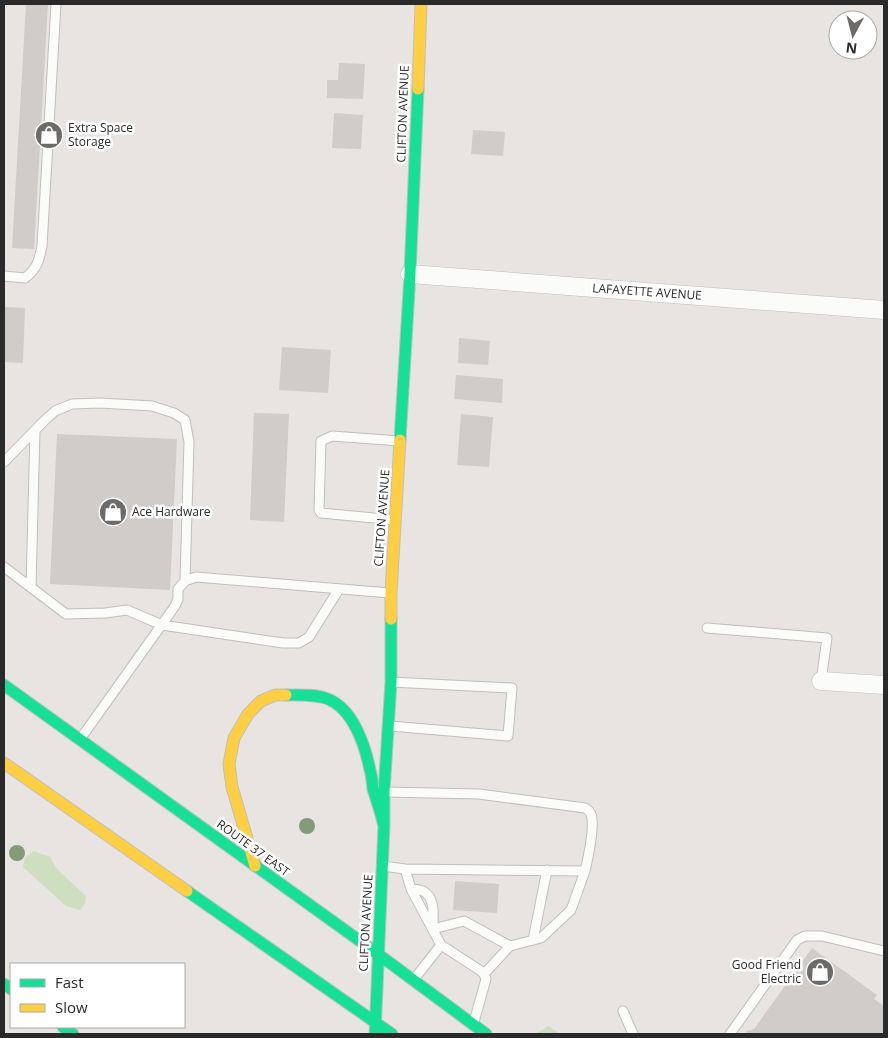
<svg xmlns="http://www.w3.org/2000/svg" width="888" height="1038" viewBox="0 0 888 1038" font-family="'Open Sans',sans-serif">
<rect width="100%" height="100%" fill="#e7e4e1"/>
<path fill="#cddfbe" d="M34,851L50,857L57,869L86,896L85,904L80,910L66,906L23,867L25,858Z
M549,1026L560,1034H535Z"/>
<path fill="#cfccca" d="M26,4H48L34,249L12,248Z
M339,63L365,64L363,99L327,98V80H338Z
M334,113L363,115L361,149L332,148Z
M473,130L505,132L503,156L471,154Z
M4,307L25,308L23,363L4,362Z
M459,338L490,341L488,365L458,363Z
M282,347L331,350L328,393L279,390Z
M456,375L503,379L502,403L454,399Z
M254,413L289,414L284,522L250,520Z
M461,414L493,417L489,467L457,465Z
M57,434L177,439L170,590L50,584Z
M455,881L499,884L497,913L453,910Z
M812,948L877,995L874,999L884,1006V1034H746V1031L754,1029Z"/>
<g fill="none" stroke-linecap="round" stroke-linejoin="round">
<defs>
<path id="lane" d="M4,276L25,278C37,269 39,261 42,246L56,4
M4,462L44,421L55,411L72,404L100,403L152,406L174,413L185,420L189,442L185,581
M395,520L321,513L319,510L321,441L332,436L400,441
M4,567L66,614L105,613L127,610L162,625L283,643H299L309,637L339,589
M31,587L35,430
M707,628L827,638L821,681
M390,726L508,736L512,688L391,682
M81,738L175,606L178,599V589L185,581L196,577L390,593
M385,792L479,794L585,808C588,810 589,810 591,814C595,825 588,858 585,871
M383,866L405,869L585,871L571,910L541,938L510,946L484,974
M405,869L411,889L441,945L481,971L484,974L486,979L474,1022
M411,889C415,889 420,890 423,891C436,898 433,917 433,929
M433,929L464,921L510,946
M533,940L547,870
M415,978L441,945
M623,1011L633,1034
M730,1034L797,940L805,936H822L884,951"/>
<path id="street" d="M410,274L884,310
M821,681L884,685"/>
<path id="fast" d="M400,440L410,274L418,89
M4,685L378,954L486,1034
M286,695C300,695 315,694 328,699C353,709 365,745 370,770C372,776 372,782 373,789C377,801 381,814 384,826
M187,891L392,1034
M4,984L11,989
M63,1027L73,1034
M375,1034L384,826V792L391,682V619"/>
<path id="slow" d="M418,89L421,4
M391,619V593L400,440
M4,763L187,891
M255,866L232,787L229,764L234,738L248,714L261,701L275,695H286"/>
</defs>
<use href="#lane" stroke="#c0bfbf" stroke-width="11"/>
<use href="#street" stroke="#c0bfbf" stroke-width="19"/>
<use href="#fast" stroke="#c0bfbf" stroke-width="13"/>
<use href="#slow" stroke="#c0bfbf" stroke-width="13"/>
<use href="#lane" stroke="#fbfbfa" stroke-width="9"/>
<use href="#street" stroke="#fbfbfa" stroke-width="18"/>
<use href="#fast" stroke="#16e098" stroke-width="11"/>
<use href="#slow" stroke="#ffcf43" stroke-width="11"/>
</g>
<g fill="#849b78">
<circle cx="307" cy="826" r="8"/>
<circle cx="17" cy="853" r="8"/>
</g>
<defs>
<symbol id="shop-disc" viewBox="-11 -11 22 22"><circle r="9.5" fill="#6c6b6a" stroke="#fff"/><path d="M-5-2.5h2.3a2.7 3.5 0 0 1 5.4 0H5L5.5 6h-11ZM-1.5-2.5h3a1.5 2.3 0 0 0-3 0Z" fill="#fff"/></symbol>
</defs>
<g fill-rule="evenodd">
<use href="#shop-disc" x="33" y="119" width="32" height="32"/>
<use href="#shop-disc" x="97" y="496" width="32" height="32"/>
<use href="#shop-disc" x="804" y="956" width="32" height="32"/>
</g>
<g text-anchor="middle" stroke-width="5" stroke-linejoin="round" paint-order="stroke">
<g font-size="12" fill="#2a2a2a" stroke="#fff">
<text transform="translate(403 114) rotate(-88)" y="4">CLIFTON AVENUE</text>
<text transform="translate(647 292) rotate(4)" y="4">LAFAYETTE AVENUE</text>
<text transform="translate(382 518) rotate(-86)" y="4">CLIFTON AVENUE</text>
<text transform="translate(253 848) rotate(36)" y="4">ROUTE 37 EAST</text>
<text transform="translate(366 923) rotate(-87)" y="4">CLIFTON AVENUE</text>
</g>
<g font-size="12" fill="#2a2a2a" stroke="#fff" text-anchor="start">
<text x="68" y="132">Extra Space<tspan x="68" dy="14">Storage</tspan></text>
<text x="132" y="516">Ace Hardware</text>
<text x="801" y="969" text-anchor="end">Good Friend<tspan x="801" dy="14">Electric</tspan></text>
</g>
</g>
<rect width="888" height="1038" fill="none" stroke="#2a2a2a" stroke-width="10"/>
<rect x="10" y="963" width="175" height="65" fill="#ffffff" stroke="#aaaaaa"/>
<rect x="20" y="979" width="25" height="8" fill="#16e098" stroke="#aaaaaa"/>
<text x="55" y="988" font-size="15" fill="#2a2a2a">Fast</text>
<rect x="20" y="1004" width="25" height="8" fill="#ffcf43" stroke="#aaaaaa"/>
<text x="55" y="1013" font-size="15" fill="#2a2a2a">Slow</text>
<g transform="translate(853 35) rotate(187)"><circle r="24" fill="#ffffff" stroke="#aaaaaa"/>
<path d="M0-4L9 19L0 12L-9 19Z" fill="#6c6b6a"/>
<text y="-8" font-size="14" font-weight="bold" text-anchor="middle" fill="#2a2a2a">N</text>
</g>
</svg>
